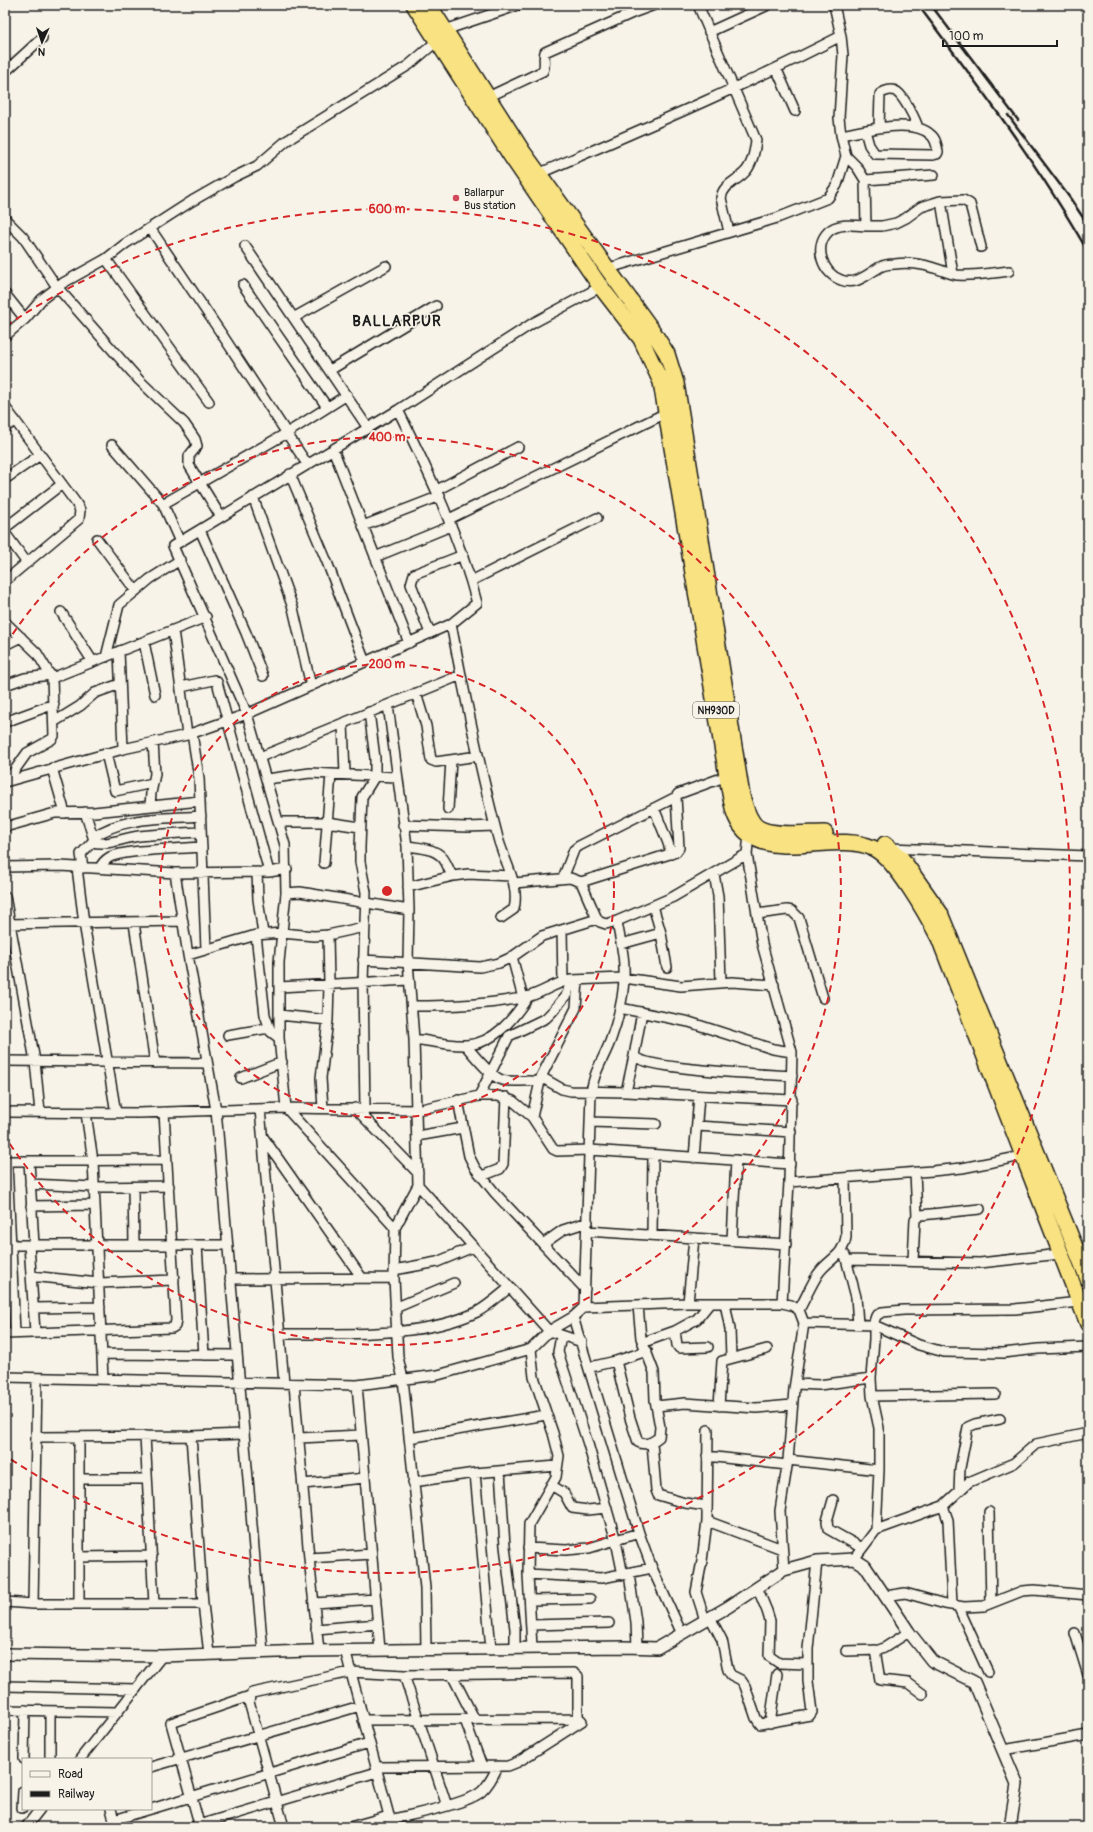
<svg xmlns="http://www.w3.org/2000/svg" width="1093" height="1832" viewBox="0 0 1093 1832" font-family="Pangolin,sans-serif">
<rect width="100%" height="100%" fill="#f7f3e8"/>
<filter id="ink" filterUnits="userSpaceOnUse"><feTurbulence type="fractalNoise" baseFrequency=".025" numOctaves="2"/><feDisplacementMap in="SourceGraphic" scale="8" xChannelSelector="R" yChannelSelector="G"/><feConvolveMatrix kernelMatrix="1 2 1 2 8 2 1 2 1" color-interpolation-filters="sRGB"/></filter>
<g filter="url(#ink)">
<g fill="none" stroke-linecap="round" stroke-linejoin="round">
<defs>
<path id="minor" d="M698,5L756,140C755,149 752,166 744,173C735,182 723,185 721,198L729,232
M834,5L841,36L843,55L839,118L841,135L846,156L857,167L865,180L866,226C854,225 837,223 828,232C813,247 823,274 841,280C856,286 868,274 880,267C884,265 890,264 895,264C907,262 923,264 934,268C942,270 949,274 957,275C974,276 992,273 1009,271
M445,30L519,5
M709,32L766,6
M777,70L795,111
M5,72L42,38
M488,97L543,71C546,65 543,59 545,52L635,12L654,5
M879,128L880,94C884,91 892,88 897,92C904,97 916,120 918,128
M841,135C863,131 913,117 931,135C936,139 937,146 938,152L937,154L933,155L875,154L869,145L865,131
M538,174C640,130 742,87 841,36
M865,180L934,175
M941,201L953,274
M5,219L23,237L57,287L139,380L184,423L195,439L197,446L189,456V465L221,517
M866,226H882L896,223L906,218L921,207L940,201L963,200L970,204L981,247
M150,228L223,336L307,464
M245,246L368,428
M106,259L209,402
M606,269L777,218L828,198L837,185L846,156
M243,285L327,407
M5,294L25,319
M295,317L386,266
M5,336L25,319L42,299L63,283L106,259L125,244L192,201L234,177L257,166L286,141L409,65L437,41
M330,370L436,306
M5,407L76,503L80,510L79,519L5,581
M398,410C429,473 459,535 477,603L451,624
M5,428L15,420
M112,445L163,504L180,542
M333,449L409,643
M290,474L327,562L365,662
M5,479L40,455
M437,490L518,447
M253,497L293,608L311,686
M163,504L287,433L347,395
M449,519L666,413
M363,526L440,496
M5,528L62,484
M200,530L246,633L263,676
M5,533L27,563
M97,539L136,591
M375,557L451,526
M471,581L597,518
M61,612L93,662
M5,622L37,653L52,678
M173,630L187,735
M430,633L411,584L414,574L463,555
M144,642L155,695
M5,645L21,637
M119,651L123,749
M106,657L119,605L150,579L180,560
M5,685L25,678L51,675
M181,687L214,680L217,682L269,872
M416,693L426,726L431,760L436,762L478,756
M388,705L407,846
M5,722L54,704
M54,722L80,706L95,693L120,684
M343,723L345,774
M192,733L199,778L206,949
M106,753L115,791L153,783
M260,757L461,675C472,729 484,784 498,838C504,861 520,884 514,909L501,918
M52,768L65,813
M267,779L310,773L396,777
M7,781L27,753L52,739L54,736L52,678L206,617
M5,782L123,749L187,735L247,714L451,624L461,675
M150,806L151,793L155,774L153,742
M654,808L668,843L671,854
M448,809L451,760
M279,822H327L360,827
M403,825L467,827L495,826
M5,827L55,813L94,812L200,801
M752,831L749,835L747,854L762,944L792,1052L789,1182L782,1303
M94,837C123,816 166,819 201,816
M92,842C108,846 123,838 139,836C159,834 180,833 201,832
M890,848L1088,856
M324,863L331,774
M5,867L60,866L175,873L269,872L287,869
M77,868L84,923L116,1113
M83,868L81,854L94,840L85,812
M100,868C102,863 105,860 110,857C128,849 181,849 202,847
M257,872L258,899L263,934
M175,873L188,955L216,1110L263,1652
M714,874L718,896L721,982
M563,878L574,850L579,846L676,797
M581,882L676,852L679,848L676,797L678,794L727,776
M514,883L570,878L581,882L597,919L600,922L606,924L617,921L643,910L673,897L747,854
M408,887L453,876
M286,893L300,892L409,910L407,846C421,848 439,848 446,863C449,868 449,872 453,876L468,874L511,876
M5,896L35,1061L40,1112
M653,906L661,933L667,967
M409,910L408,962L414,1039L418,1185L549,1331L582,1342
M757,914L787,910L792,911L799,918L823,998
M134,923L155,1063
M5,924L183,921
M562,930L563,981
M256,935L265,1015L271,1032L279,1038
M621,944L661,933
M188,955L256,935L282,933L314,936L328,935L364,927
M512,957L523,998
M363,960L480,967L499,963L512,957L542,936L597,919
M279,987L409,980
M412,1006C450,1006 488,1005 526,997C542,994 555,982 571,980L624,978L681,986L732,982L774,985
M620,1008L689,1022L773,1049L792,1052
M642,1012L634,1056C647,1070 767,1074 792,1076
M279,1015L328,1020
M228,1035L269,1028
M414,1039C431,1041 450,1046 466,1045C494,1044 514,1018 528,997
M466,1046C474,1055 491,1077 502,1080C514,1083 528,1079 540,1082
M5,1061L207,1063
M541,1077L562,1089L571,1091L626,1092L792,1100
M241,1078L282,1062
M626,1092L634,1056
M479,1096L509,1036L546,1018L553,1011L567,994L571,980
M458,1100L469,1156L475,1168L495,1193L585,1289
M323,1108L321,1078L328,1020L329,984L328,935
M355,1108L418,1173
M365,1108L363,982L366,892L360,862V847L362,797L375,776V758L369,712
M260,1109L284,1383
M5,1112L139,1113L286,1108L417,1110L479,1096H498L513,1101L532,1117L553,1149L557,1151L590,1150L790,1164
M86,1113L93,1161L103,1379
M532,1117L541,1077L576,1008L578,980
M590,1122L656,1124
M697,1126L791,1132
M417,1136L463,1128
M263,1137L362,1278
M694,1158L699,1096
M29,1161L34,1245
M915,1172L917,1217
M482,1176L500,1169L503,1164L506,1097
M789,1182L932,1171L962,1168L1023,1156
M30,1184L94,1187L169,1186
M418,1185L395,1228L394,1278L398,1357L403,1379L425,1588L426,1649
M133,1187L134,1245
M31,1206L95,1205
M395,1228L286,1108L279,1038V962L286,893L285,845L247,714L173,546L398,410L533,323L604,285
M587,1231L786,1244
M652,1235L653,1155
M732,1240L736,1160
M543,1244L563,1230L588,1222
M5,1245H227
M29,1245L35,1332
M197,1245L204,1355
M845,1255L856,1297L858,1324
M847,1260L980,1263L1060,1254
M913,1261L915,1219L921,1215L980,1209
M394,1270L437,1262L473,1247
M31,1276L99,1283L174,1280
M230,1279L394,1278
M688,1303L694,1238
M725,1303L730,1329L731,1358
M584,1307L591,1093C594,1070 604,1059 611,1039C619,1017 625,990 624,967C624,952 619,936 617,921
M33,1308L100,1307
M395,1308L454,1283
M799,1310C805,1299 811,1285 818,1274C829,1258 843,1257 846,1237L845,1178
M573,1317L639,1533L652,1568L682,1634
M804,1323L874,1325L919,1345L944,1352L1003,1353L1038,1349L1088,1347
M675,1331L677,1345L679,1348L708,1347
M15,1333L7,1163L10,1161H14L167,1160
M5,1334L172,1328L175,1326L176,1320L164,1112
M280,1334C342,1333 420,1339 477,1312C488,1306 499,1296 509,1288
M561,1336L558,1352L588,1444L616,1541L623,1575
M644,1342L675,1331L697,1319L710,1303
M531,1349L534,1377L553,1433L559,1456L556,1477L529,1524L528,1574L532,1648
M102,1354L237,1355
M616,1361L630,1418L638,1442C645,1446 653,1442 659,1437L660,1427L655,1400L654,1372L641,1338L638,1306
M590,1367L616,1361L647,1351
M5,1377L357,1385L438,1375L531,1349L549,1331L573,1317L584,1307L688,1303H782L791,1305L799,1310L804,1323L794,1389L788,1460L780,1511L784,1570
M294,1384L309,1558L319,1651
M795,1384L819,1385L871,1378
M357,1385L380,1650
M872,1396L995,1394
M656,1406L685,1403L756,1408L792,1405
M719,1406L722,1361L767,1349
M708,1430L707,1521L782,1549
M145,1436L154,1604
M36,1437L191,1436
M299,1438L361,1435
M409,1438L546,1415
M652,1443L656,1490L658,1495L685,1503L707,1506
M707,1456L787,1465
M788,1460L879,1470
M500,1471L505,1546L515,1629V1648
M475,1473L491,1649
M79,1479H147
M413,1482L475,1473L557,1466
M303,1484L365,1478
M551,1485L564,1493L572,1508L588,1510L607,1508
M959,1491L960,1468L968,1427L975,1424L1000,1419
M833,1500L827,1521L828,1529L862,1548
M943,1506L948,1520L952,1605
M989,1512L991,1603
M876,1530L879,1470V1428L872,1396L871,1378L874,1339V1322L876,1316L882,1312L904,1310L1015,1309L1079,1302
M528,1548L566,1550L589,1548L639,1533
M79,1557L152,1556
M309,1558L372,1554
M854,1559L876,1530L943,1506L969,1482L1014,1463L1036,1444L1088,1433
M528,1574L602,1578L652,1568
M629,1574L636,1622L637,1647
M757,1587L767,1611L770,1621L769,1656L779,1663L807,1664
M886,1596L905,1593L945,1604L964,1607L984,1606L1022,1591L1034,1590L1088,1595
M530,1600L590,1599
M5,1602L33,1604H203L209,1654
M79,1603V1437
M314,1603L376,1599
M33,1604L37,1379
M203,1604L191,1436L243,1434
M958,1606L988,1672
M710,1617L722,1640L728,1670L731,1675L741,1680L745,1686L756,1718L760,1724L810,1715L812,1712L808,1681V1649L817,1561
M705,1620L696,1592L702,1561L707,1521
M531,1625L609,1623
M316,1629L378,1624
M1075,1633L1088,1675
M345,1650L392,1827
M875,1650L880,1680L908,1683L923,1694
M846,1651L879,1650L884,1648L909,1632
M404,1675L447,1806
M452,1675L475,1720
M5,1686L136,1689
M5,1710L117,1712
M363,1720L580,1719L582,1721L518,1762L508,1766L376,1767
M465,1720L482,1766
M770,1723L777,1674
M1003,1750L1088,1735
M24,1759L25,1710
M50,1759V1711
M80,1759L162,1656
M151,1767L360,1706
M22,1808L23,1791
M111,1809L116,1827
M151,1809L369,1743
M114,1820L151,1809
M390,1820C410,1815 467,1804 481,1792C489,1785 493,1776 498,1766
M26,1827L40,1809
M192,1827L377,1772
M200,1827L171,1723L250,1696
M284,1827L249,1702L250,1696L252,1693L351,1672L404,1675L574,1673L578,1676V1719
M350,1827L389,1816"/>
<path id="tertiary" d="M5,1654L162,1656L308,1651L624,1647L657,1648L728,1607L784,1570L817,1561L854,1559L865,1566L909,1632L932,1661L974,1682L1017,1784L1010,1827"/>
<path id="trunk" d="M414,5L511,156L600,286L641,339L661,382L729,788C731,797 732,808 736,817C759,869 832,829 873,848C896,859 927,915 939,938L1088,1324
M429,5L523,152L652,330L667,354L676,383L742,796C745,806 748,820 757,827C770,837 808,833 825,833
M885,844L902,859L940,913L1088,1279"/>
</defs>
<use href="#minor" stroke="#1c1c1c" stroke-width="12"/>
<use href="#tertiary" stroke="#1c1c1c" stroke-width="14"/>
<use href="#trunk" stroke="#1c1c1c" stroke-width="18"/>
<use href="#minor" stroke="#f7f3e8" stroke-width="9"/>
<use href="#tertiary" stroke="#f7f3e8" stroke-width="11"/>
<use href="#trunk" stroke="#f8e281" stroke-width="15"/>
<path stroke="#1c1c1c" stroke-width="2.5" d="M918,5C979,86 1038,164 1088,252
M931,5L1018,120
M1008,115L1070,198L1088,225"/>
</g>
</g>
<g fill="none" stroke="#d62828" stroke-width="2" stroke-dasharray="7 5">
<circle cx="387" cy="891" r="227"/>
<path d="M6 644A454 454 0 1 1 6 1138"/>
<path d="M6 326A682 682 0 1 1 6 1456"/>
</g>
<circle fill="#d1495b" stroke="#f7f3e8" stroke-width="1.5" cx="456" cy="198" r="4"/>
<g text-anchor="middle" stroke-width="3.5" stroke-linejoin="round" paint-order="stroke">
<rect fill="#f7f3e8" stroke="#5e5c59" stroke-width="1" x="693" y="702" width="46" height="16" rx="3"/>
<g font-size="10" font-weight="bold" fill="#1c1c1c">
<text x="716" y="714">NH930D</text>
</g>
<g font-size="11" fill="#1c1c1c" stroke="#f7f3e8" text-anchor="start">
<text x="464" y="196">Ballarpur<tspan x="464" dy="13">Bus station</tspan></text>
</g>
<g font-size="15" font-weight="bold" letter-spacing="1" fill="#1c1c1c" stroke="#f7f3e8">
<text x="397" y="326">BALLARPUR</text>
</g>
</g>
<circle cx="387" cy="891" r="6" fill="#d62828" stroke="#f7f3e8" stroke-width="2"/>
<g font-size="12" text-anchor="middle" font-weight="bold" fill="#d62828" stroke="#f7f3e8" stroke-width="3.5" stroke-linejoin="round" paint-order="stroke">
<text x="387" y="213">600 m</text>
<text x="387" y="441">400 m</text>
<text x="387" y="668">200 m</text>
</g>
<rect width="1093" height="1832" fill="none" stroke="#f7f3e8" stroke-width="20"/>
<rect x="10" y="10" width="1073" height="1812" fill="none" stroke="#1c1c1c" stroke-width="1.5" filter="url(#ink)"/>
<rect x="22" y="1758" width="130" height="52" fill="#f7f3e8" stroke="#9f9d96"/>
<rect x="30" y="1771" width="20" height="6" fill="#f7f3e8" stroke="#9f9d96"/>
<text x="58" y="1778" font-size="12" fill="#1c1c1c">Road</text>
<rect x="30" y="1791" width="20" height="6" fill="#1c1c1c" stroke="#9f9d96"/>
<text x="58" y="1798" font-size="12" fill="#1c1c1c">Railway</text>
<g transform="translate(42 42) rotate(183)" stroke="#f7f3e8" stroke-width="3" paint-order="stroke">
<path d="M0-3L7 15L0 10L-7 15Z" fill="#1c1c1c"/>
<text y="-6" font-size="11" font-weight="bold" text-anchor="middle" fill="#1c1c1c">N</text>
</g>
<path d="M943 40v6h114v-6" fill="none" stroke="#1c1c1c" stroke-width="2"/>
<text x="949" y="40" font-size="12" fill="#1c1c1c" stroke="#f7f3e8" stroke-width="3" paint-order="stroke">100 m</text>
</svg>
